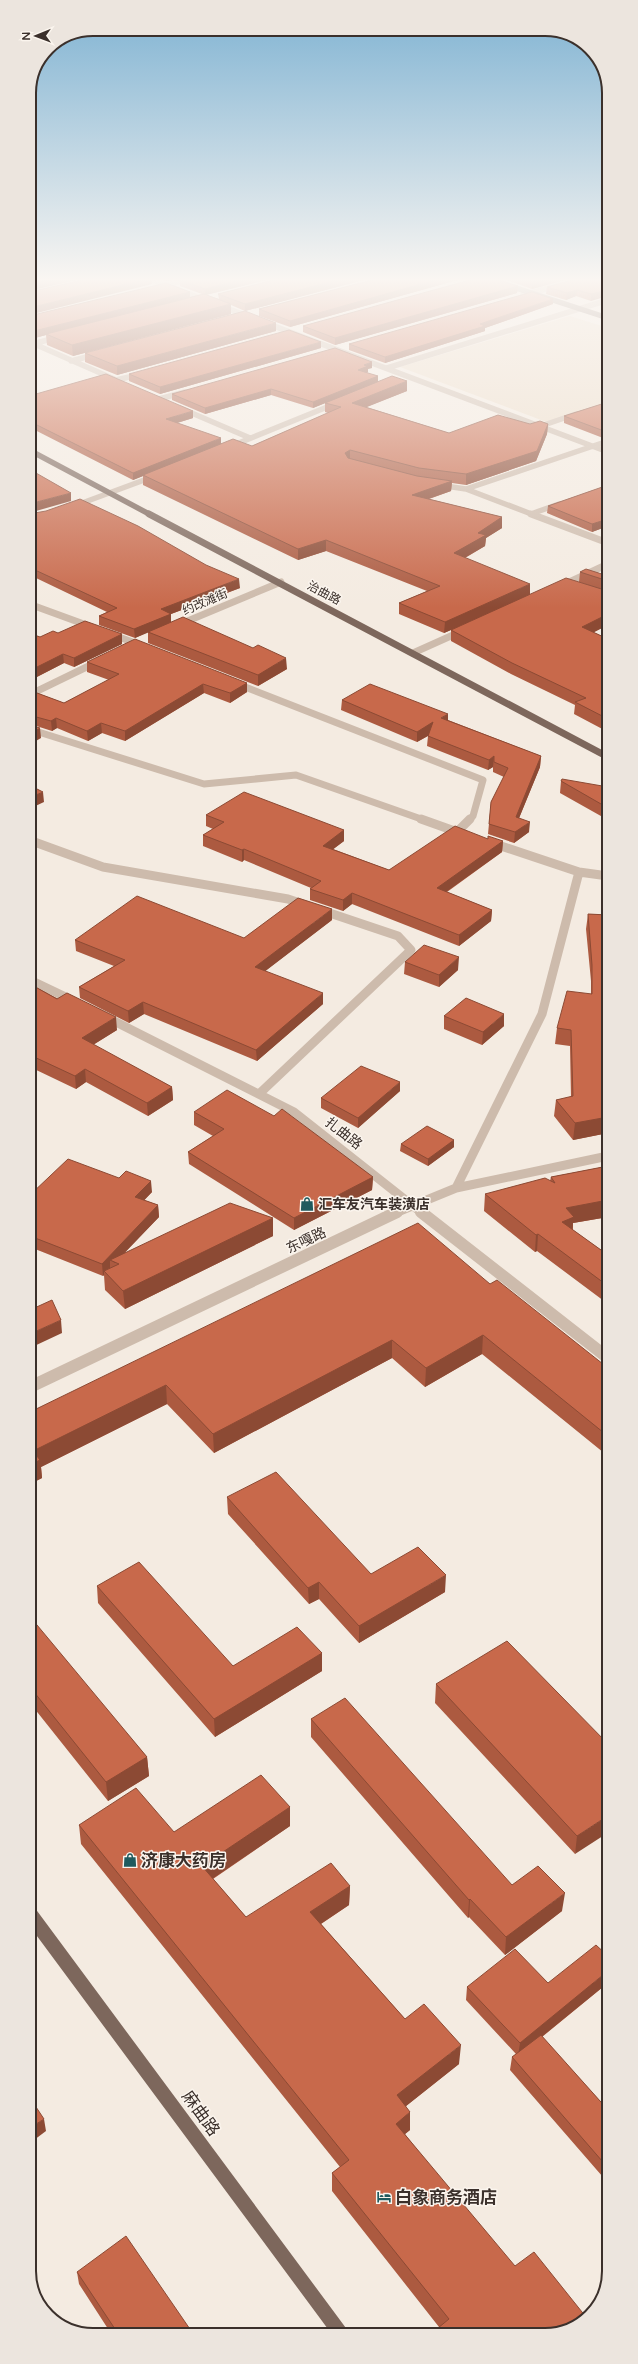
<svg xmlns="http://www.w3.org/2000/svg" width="638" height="2364" viewBox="0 0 638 2364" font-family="'Varela Round','Noto Sans SC',sans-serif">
<rect width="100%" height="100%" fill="#f4ebe1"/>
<path fill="#ecdcc8" d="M570,316L608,328V404L549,423L400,367Z"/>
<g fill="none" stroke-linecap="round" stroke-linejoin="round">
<path stroke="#cdbbac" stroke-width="5.5" d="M144,277L608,452
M165,285L200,277
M523,295L560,285
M32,343L114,379
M33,344L58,337
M71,361L98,354
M387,368L608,300
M116,380L142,374
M159,399L185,392
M180,408L250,438
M541,426L576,414
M229,447L337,403
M439,485L466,489
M74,506L155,476
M531,514L559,504
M534,515L466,489L608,441"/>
<path stroke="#cdbbac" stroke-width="7" d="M531,514L608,543
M565,584L608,564
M29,604L92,627
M178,625L281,582
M111,634L143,646
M413,653L462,631
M235,683L483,780L473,816L469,820
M29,695L99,661
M29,729L204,784L296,775L424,820"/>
<path stroke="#cdbbac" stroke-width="9" d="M421,819L463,834
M457,832L470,819
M29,840L103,867L288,899L398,936L411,950L259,1094
M489,842L579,872L608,876
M30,980L74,1001
M104,1016L294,1112L422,1213
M456,1188L542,1014L579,872
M395,1213L456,1188L608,1156"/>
<path stroke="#cdbbac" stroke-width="12" d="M421,1212L608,1358
M30,1387L397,1212"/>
<path stroke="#7d675c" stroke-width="5.5" d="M482,277L608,318
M29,450L151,515"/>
<path stroke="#7d675c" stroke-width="7" d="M149,514L608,757"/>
<path stroke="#7d675c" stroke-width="15" d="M30,1914L341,2334"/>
</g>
<path fill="#ac5a40" d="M154,277H186L166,281Z
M192,277H278L206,295L219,299L218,294L286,277H375L245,311L231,305V314L73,356L47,345L46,335L31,339L29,338V316L190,292V297L202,294L180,286V280Z
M384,277H468L290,327L259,316V309Z
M498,277H576L532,289Z
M608,277L591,301L576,296L566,300L546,294L547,287Z
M518,286L517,293L335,345L303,332V326Z
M608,297V307L605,306V299Z
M553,304L485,328V331L385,363L349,350V344Z
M276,331L117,375L85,362V353Z
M321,348L160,394L129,381V374Z
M372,368L368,369V372L367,373L378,376V382L407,391L366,407L449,433L530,424H548L547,434L536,461L466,485L452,483L451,491L429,499L502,517V528L486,538L485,546L465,558L530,595L459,627L579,582L580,572L608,576V625L593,632L608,639V732L574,714L575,705L511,674L451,641V630L444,633L399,614V603L427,591L326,551L298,560L143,485V476L133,480L29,427V396L193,418L177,423L221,444L252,446L328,413L325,412V403L313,408L271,395L205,414L172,400V394Z
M608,402V437L603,438L564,423V416Z
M608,485V526L592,532L547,513L548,506Z
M29,514L240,588L171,614V622L287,669L258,686L148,643V632L135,638L99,625V616L107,612L36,578Z
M29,633L40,637L58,633L122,634V644L74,667L64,663L29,681Z
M87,662L247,683V692L230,703L204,693L125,741L102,733L88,741L57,728L52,731L30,724H29V690L64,703L109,680L87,672Z
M342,700L448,720L541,756L540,767L519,818L529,832L514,843L488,834L491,802L504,777L493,772V767L488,770L427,746L428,736L417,742L341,710Z
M561,781L608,787V820L560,793Z
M206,815L344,830V841L333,849L389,870L488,839L503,841L502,852L447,892L492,910L491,921L459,946L352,904L343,911L310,900V889L311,888L244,860L242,862L203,846V835L213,829L206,826Z
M588,914L608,915V1133L573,1140L554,1116L556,1100L571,1097L570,1046L555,1044L557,1028L591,994V981L586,929Z
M332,920L265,971L323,1004L257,1061L144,1014L129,1023L80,998L79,987L114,966L76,951L75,940L244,938Z
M405,962L458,970L439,987L404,974Z
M30,984L117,1030L93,1045L172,1087L173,1100L148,1116L86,1082L76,1089L30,1067Z
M444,1016L504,1026L482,1045L444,1029Z
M400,1091L358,1128L321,1108V1098Z
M194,1112L373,1177L372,1190L294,1230L189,1164L188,1152L213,1136L194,1125Z
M454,1140V1147L428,1166L400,1151L401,1144Z
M608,1166V1217L573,1223V1230L608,1255V1308L603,1304L604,1301L537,1251L535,1252L484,1211L485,1194L550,1181L551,1177Z
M152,1192L144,1200L158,1205L159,1217L124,1253L273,1218V1236L125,1309L105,1290L104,1275L103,1276L30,1247V1195Z
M490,1284L608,1368L609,1457L482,1354L425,1387L392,1358L214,1453L167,1404L41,1467L42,1478L30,1484V1412Z
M227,1497L371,1574L445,1592L359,1643L319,1599L309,1604L228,1514Z
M97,1586L233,1666L322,1653V1671L215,1737L98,1603Z
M30,1620L147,1757L149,1776L108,1801L30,1703Z
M436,1684L609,1745L575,1854L435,1703Z
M311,1719L512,1885L562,1911L505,1955L469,1917L468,1918L311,1737Z
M290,1807V1826L213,1879L246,1917L350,1886L349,1905L321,1924L405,2019L459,2064L406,2106L410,2130L405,2134L558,2334H438V2328L439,2327L332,2191V2173L340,2167L81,1844L79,1825L174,1832Z
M609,1982L542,2037L609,2111V2184L510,2070L512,2057L516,2054L466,2000L467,1987Z
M77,2272L194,2335H112L79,2284Z"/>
<path fill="#8c4a34" d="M61,277H90L29,291V284Z
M166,277H186L166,281Z
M252,277H278L205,295V289Z
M350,277H375L245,311V304Z
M446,277H468L290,327V321Z
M553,277H576L532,289V282Z
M151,278L152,284L29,315V308Z
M518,286L517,293L335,345V338Z
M577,290L576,296L566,300L567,293Z
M608,290V296L591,301V294Z
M190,292V299L46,334V335L31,339L30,332Z
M553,299V304L485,328V331L385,363V357Z
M231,304V314L73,356L72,345Z
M276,323V331L117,375V366Z
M321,342V348L160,394V387Z
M372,362V368L368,369V372L357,376L358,370L364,365Z
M378,376V382L313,408V402Z
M407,381V391L352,413V403Z
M271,389V395L205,414V408Z
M193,411V418L167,426L166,419Z
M548,424L547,434L536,461L466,485V474Z
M608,430V437L603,438L604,431Z
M221,438V445L143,475V476L133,480V473Z
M350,450V460L345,463V453Z
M452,481L451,491L411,505L412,495Z
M71,493V501L29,513V504Z
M502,517V528L486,538L485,546L454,564V553L478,533Z
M608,519V526L592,532V524Z
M326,540V551L298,560V549Z
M35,570L36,578L29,581V572Z
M239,579L240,588L171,614V623L135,638L134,629L161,609Z
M530,584V595L444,633L445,622Z
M608,614V625L581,639L582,627Z
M122,634V644L74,667V658Z
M63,654L64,663L29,681V671Z
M286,658L287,669L258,686V675Z
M247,683V692L230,703V693Z
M203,684L204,693L125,741V731Z
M448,714V724L441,718Z
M30,715V724H29V715Z
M56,718L57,728L52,731L51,721Z
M433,722V733L417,742V732Z
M101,723L102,733L88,741L87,731Z
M40,728L41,738L29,745V735Z
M494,756L493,767L488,770L489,760Z
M541,756L540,767L515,828L516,817Z
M33,778L34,788L29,791V780Z
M43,792L44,802L29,809V798Z
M530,822L529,832L514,843L515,832Z
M344,830V841L323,857V846Z
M503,841L502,852L436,899L437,888Z
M244,849V860L242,862V850Z
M352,893V904L343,911V900Z
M332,909V920L255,979V967Z
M492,910L491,921L459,946V935Z
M459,957L458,970L439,987V975Z
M323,993V1004L257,1061L256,1050Z
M143,1002L144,1014L129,1023L128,1011Z
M504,1014V1026L482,1045L483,1032Z
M116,1017L117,1030L83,1051L82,1038Z
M85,1069L86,1082L76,1089L75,1076Z
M400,1082V1091L358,1128V1118Z
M172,1087L173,1100L148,1116L147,1103Z
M608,1117V1133L573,1140L575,1123Z
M454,1140V1147L428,1166V1159Z
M373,1177L372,1190L294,1230V1218Z
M151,1181L152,1192L136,1209L135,1197Z
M608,1200V1217L573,1223L572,1234L562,1222L566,1208Z
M158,1205L159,1217L115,1263L110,1260V1268L104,1271V1275L103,1276L102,1264Z
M273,1218V1236L125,1309L123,1291Z
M538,1234L537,1251L535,1252L536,1235Z
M61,1320L62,1333L30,1348V1334Z
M483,1335L482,1354L425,1387L426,1368Z
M392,1340V1358L214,1453L213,1434Z
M166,1385L167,1404L41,1467L42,1478L30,1484V1465L33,1451Z
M446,1575L445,1592L359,1643V1626Z
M319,1582V1599L309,1604L308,1588Z
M322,1653V1671L215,1737L214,1719Z
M147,1757L149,1776L108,1801L106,1782Z
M290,1807V1826L203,1885L202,1866Z
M609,1815V1832L575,1854L577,1836Z
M350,1886L349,1905L310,1931V1912Z
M565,1893L562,1911L505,1955L506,1937Z
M470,1899L469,1917L468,1918L469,1900Z
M609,1970V1982L518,2056L520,2043Z
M461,2045L459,2064L396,2114L397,2095Z
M410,2112V2130L395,2142L396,2124Z
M44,2119L46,2131L30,2143V2128Z"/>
<path fill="#c8694b" stroke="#8c4a34" d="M29,277H61L29,284Z
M96,277H148L151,278L29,308V292Z
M192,277H252L205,289L180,280Z
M286,277H350L245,304L218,294Z
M384,277H446L290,321L259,309Z
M481,277H488L518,286L335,338L303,326Z
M517,277H553L532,282Z
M583,277H608V290L591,294L577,290L567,293L547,287Z
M166,283L190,292L30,332H29V316Z
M532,292L553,299L480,324L485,326L385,357L349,344Z
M204,294L231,304L72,345L46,334Z
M245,311L276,323L117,366L85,353Z
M289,330L321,342L160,387L129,374Z
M335,348L372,362L364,365L368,366L358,370L378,376L313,402L271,389L205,408L172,394Z
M106,374L193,411L166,419L221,438L133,473L29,421V396Z
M392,376L407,381L352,403L449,433L498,415L530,424L540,421L548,424L537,451L466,474L419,468L350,450L345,453L348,458L417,476L452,481L412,495L502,517L478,533L486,535L454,553L530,584L445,622L399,603L440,586L326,540L298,549L143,475L233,439L252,446L341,407L325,403Z
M608,402V430L604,431L564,416Z
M29,469L71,493L29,504Z
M608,485V519L592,524L548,506Z
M80,499L138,526L206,565L239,579L161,609L171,614L134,629L99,616L117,608L35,570L29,572V514L46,511Z
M586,569L608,576V581L580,572Z
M566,578L608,591V614L582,627L608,639V719L575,702L586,698L512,663L451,630Z
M183,617L253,648L258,645L286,658L258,675L148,632Z
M85,621L122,634L74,658L63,654L29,671V633L40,637L53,631L58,633Z
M135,639L247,683L230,693L203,684L125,731L101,723L87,731L56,718L51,721L29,715V690L64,703L119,674L87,662Z
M370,684L448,714L441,718L541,756L516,817L530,822L515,832L489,824L491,802L508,768L494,762V756L489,760L428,736L433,722L417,732L342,700Z
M29,725L40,728L29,735Z
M29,776L33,778L29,780Z
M562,779L608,787V808L561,781Z
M29,785L43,792L29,798Z
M244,792L344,830L323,846L389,870L455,826L488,839V836L503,841L437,888L492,910L459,935L352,893L343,900L310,889L321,881L244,849L242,850L203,835L224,822L206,815Z
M137,896L244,938L298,898L332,909L255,967L323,993L256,1050L143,1002L128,1011L79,987L125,960L75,940Z
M588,914L608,915V1117L575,1123L556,1100L573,1096L571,1030L557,1028L567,991L592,994V965Z
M424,945L459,957L439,975L405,962Z
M30,984L57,999L67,993L116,1017L82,1038L172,1087L147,1103L85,1069L75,1076L30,1055Z
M466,998L504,1014L483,1032L444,1016Z
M361,1066L400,1082L358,1118L321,1098Z
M227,1090L274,1116L282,1109L373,1177L294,1218L188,1152L224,1129L194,1112Z
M427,1126L454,1140L428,1159L401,1144Z
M68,1159L119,1178L126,1171L151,1181L135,1197L158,1205L102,1264L30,1236V1195Z
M608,1166V1200L566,1208L574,1217L562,1222L608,1255V1290L605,1287L608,1286L538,1234L536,1235L485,1194L545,1178L555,1183L551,1177Z
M230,1203L273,1218L123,1291L104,1271L119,1264L110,1260Z
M418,1223L490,1284L497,1280L608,1368L609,1437L483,1335L426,1368L392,1340L213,1434L166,1385L33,1451L40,1460L30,1465V1412Z
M52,1300L61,1320L30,1334V1310Z
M276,1472L371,1574L418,1547L446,1575L359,1626L319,1582L308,1588L227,1497Z
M139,1562L233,1666L297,1627L322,1653L214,1719L97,1586Z
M32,1619L147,1757L106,1782L30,1687V1620Z
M507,1641L609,1745V1815L577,1836L436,1684Z
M345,1698L512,1885L538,1866L565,1893L506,1937L470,1899L469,1900L311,1719Z
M261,1775L290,1807L202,1866L246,1917L331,1863L350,1886L310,1912L405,2019L424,2004L461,2045L397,2095L410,2112L396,2124L515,2266L534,2252L586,2317L558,2334H443L438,2328L449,2319L332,2173L349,2160L79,1825L136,1788L174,1832Z
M596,1945L609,1957V1970L520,2043L467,1987L515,1949L548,1983Z
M541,2035L609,2111V2169L512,2057Z
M30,2098L44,2119L30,2128Z
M126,2236L194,2335H119L77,2272Z"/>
<linearGradient id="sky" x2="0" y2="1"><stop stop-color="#7eb2d2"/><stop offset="0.46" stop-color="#faf6f2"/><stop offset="1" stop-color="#faf6f2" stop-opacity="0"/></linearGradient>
<rect width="638" height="608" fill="url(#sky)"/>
<defs>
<symbol id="shop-bare" viewBox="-9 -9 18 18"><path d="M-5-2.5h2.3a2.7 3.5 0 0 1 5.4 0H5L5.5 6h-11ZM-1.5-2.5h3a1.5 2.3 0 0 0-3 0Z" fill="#1f5a5e" stroke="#fbf5ee" stroke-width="2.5" paint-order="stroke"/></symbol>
<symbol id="hotel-bare" viewBox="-9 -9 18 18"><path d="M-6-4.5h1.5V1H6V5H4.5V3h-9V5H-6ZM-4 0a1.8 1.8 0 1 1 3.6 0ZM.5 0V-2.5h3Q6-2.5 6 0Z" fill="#1f5a5e" stroke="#fbf5ee" stroke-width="2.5" paint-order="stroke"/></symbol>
</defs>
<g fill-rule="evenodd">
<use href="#shop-bare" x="297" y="1194" width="20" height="20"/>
<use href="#shop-bare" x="120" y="1850" width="20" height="20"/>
<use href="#hotel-bare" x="374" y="2187" width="20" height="20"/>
</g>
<g text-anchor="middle" stroke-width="3" stroke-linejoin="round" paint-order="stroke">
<g font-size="12" fill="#3b302b" stroke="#fbf5ee">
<text transform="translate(324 593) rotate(28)" y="4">治曲路</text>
<text transform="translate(205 602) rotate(-23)" y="4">约改滩街</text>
</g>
<g font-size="14" fill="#3b302b" stroke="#fbf5ee">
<text transform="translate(344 1133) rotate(38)" y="5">扎曲路</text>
<text transform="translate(306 1240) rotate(-25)" y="5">东嘎路</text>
</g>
<g font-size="14" font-weight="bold" fill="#3b302b" stroke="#fbf5ee" text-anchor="start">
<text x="318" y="1209">汇车友汽车装潢店</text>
</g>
<g font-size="17" font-weight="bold" fill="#3b302b" stroke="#fbf5ee" text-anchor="start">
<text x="141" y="1866">济康大药房</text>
<text x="395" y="2203">白象商务酒店</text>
</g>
<g font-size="17" fill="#3b302b" stroke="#fbf5ee">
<text transform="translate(201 2113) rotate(54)" y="6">麻曲路</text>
</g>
</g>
<path d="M0 0H638V2364H0ZM93 36H545A57 57 0 0 1 602 93V2271A57 57 0 0 1 545 2328H93A57 57 0 0 1 36 2271V93A57 57 0 0 1 93 36Z" fill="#ece5de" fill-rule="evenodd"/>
<path fill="none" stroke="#3b302b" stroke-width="2" d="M93 36H545A57 57 0 0 1 602 93V2271A57 57 0 0 1 545 2328H93A57 57 0 0 1 36 2271V93A57 57 0 0 1 93 36Z"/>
<g transform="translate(36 36) rotate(269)" stroke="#fbf5ee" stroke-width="3" paint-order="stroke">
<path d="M0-3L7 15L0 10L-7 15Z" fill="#3b302b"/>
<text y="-6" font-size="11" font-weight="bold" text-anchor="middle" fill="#3b302b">N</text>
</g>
</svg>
